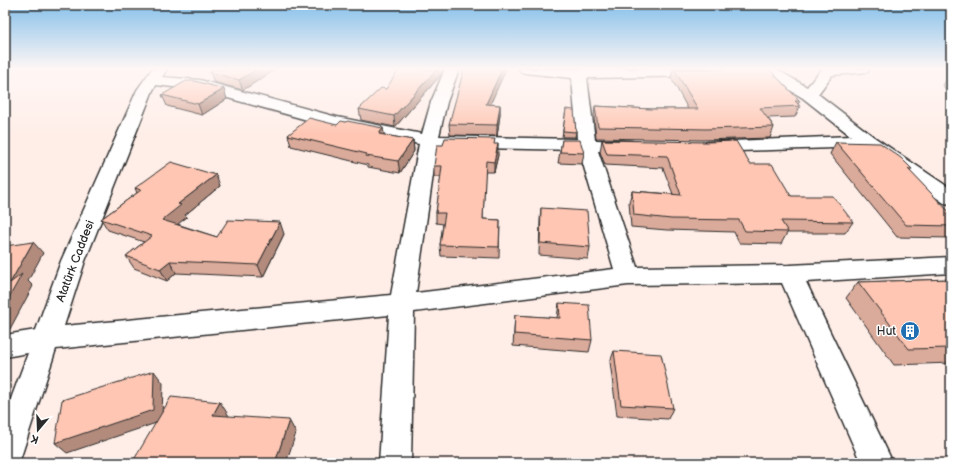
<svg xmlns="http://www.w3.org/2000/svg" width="956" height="468" viewBox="0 0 956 468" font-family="'Balsamiq Sans',sans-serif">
<rect width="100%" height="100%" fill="#ffeee8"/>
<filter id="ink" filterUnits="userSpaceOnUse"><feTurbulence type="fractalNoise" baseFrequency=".025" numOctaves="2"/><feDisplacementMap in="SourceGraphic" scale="8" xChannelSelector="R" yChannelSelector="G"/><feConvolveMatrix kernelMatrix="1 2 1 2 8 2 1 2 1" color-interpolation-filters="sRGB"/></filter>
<g filter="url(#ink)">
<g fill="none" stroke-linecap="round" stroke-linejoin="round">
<defs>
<path id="minor" d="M152,69H167L162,77L200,80L337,117L422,134L431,102L445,69H459L447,102L439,136L577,139L572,78L526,73L521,72L519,69H707L709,72L707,75L702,76L587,78L595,140L631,141L637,142L640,146L637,150L631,151H598L637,267L790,265L951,257V273L806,282L893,463H861L782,283L628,285L414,312L411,463H379L389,315L56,349L19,463H5V415L28,353L5,357V335L36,330L61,261L137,90ZM156,85L199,90L329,126L419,144L391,295L64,326L85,261L153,90ZM437,147L579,150L614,269L416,293Z
M758,69H776L807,87L822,69H870L868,72L832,75L818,94L874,137L951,189V204L944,203L864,147L709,152L703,151L700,147L703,143L709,142L851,136L803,98L760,72Z"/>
</defs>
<use href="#minor" stroke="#2b2b2b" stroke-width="3"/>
<use href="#minor" fill="#fff" fill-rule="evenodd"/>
</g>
<path fill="#daaa9a" stroke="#2b2b2b" d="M276,69L243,90L214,82L210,72Z
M673,69H769L800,101L798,104L800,106L795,117L768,118L774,127L770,138L702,140L596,138L594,117L595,106L651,109H688L671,78Z
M947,69H951V74Z
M949,75H951V99L943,85Z
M440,76L395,127L361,120L359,109Z
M162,95L227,99L202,115L167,106Z
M490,104L500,105V115L497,136L450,135L449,124Z
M566,109L576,132L575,137H562Z
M337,125L383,128L384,135L413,140L414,151L400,173L368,167V165L291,146L288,135Z
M562,140L584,153L582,164L558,163Z
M602,140L750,164L791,196L853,222L845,233H787L781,244L739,243L734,232L667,230L631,227L629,202L632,191L673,194L663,168L605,165L600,152Z
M836,142L912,169L910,172L951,214V238L897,237L830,154Z
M494,144L498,155L494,172H485L483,219L500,220L499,258L441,256L440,245L443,224L436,223V213L441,177H434V166L443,145Z
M216,175L220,186L185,215L187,217L177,224L217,237L284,234L263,277L176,273L167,281L134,268L126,256L144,242L108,230L101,219L137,193L135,188Z
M541,208L590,247L588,259L539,255L540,220Z
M951,279V363L894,365L846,298L858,282Z
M559,303L592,340L589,352L513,346L515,315L557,318Z
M614,351L673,408L668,419L617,416L610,362Z"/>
<path fill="#b28b7d" stroke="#2b2b2b" d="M257,69H276L243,90L239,80Z
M437,69H443L440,76L395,127L394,116Z
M502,69H506L486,114V104Z
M224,89L227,99L202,115L198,104Z
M500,105V115L497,136V125Z
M383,128L385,139L379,134Z
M413,140L414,151L400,173L398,161Z
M498,144V155L494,172V162Z
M216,175L220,186L185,215L187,217L169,231L162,220L178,204Z
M280,222L284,234L263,277L258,265Z
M33,242L43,253L28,281L33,286L10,329L5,330V305L10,283Z
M170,261L176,273L167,281L160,269Z
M154,371L163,383L162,421L67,453L55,443Z
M220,402L229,416L222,429L213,415Z
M289,420L296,433L286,463H275Z"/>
<path fill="#fec6b3" stroke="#2b2b2b" d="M214,69H257L239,80L210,72Z
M399,69H437L394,116L359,109L381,88L386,89Z
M464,69H502L486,104L500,105L497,125L449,124Z
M674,69H769L800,101H795L800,106L760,108L774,127L706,129L598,127L595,106L651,109H698Z
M186,81H195L224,89L198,104L162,95Z
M566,109L574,110L576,132L563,131Z
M309,118L337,125L341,121L346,122L347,121L383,128L379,134L413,140L398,161L366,156L367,154L288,135Z
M445,138L495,139L494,144H498L494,162L486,161L483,219L500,220L499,247L440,245L445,213H436L442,166H434L437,145H443Z
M562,140H580L584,153L560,152Z
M602,140L706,142L736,141L750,164H772L791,196H833L853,222L781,221L788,232L745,231L739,220L671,219L634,215L632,191L681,195L667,156L607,154Z
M836,142L880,143L901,158L912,169H908L951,214V226L906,225Z
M171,162L216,175L178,204L181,205L162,220L217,237L228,220L280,222L258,265L170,261L160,269L126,256L152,236L101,219L141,190L135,188Z
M541,208L587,211L590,247L540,243Z
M33,242L10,283L22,274L5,305V246Z
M951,279V348L909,349L858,282Z
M559,303L589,305L592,340L514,334L515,315L560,318Z
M614,351L661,354L673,408L621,405Z
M154,371L153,410L55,443L62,400Z
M171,397L220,402L213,415L289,420L275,463H132Z"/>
</g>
<linearGradient id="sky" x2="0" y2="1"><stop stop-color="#83bfea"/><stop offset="0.51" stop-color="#fff7f5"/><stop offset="1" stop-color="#fff7f5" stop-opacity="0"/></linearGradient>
<rect width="956" height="135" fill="url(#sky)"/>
<defs>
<symbol id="building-disc" viewBox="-11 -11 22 22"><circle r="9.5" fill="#1f6fb2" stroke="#fff"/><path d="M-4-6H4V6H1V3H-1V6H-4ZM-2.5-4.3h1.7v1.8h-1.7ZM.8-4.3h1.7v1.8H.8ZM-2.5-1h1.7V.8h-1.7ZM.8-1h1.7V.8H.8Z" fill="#fff"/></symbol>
</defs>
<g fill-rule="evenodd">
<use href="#building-disc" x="899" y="320" width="22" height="22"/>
</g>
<g text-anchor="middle" stroke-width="3" stroke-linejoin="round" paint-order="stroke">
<g font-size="12" fill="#2b2b2b" stroke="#fff">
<text transform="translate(75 261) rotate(-69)" y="4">Atatürk Caddesi</text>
</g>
<g font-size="12" fill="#2b2b2b" stroke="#fff" text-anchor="end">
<text x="896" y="335">Hut</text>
</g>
</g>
<rect width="956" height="468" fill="none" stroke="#fff" stroke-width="20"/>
<rect x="10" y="10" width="936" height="448" fill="none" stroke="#2b2b2b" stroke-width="1.5" filter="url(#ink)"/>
<g transform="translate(38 430) rotate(199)" stroke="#ffffff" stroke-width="3" paint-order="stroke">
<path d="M0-3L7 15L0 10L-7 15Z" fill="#2b2b2b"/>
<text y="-6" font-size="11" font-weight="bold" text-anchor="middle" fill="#2b2b2b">K</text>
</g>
</svg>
